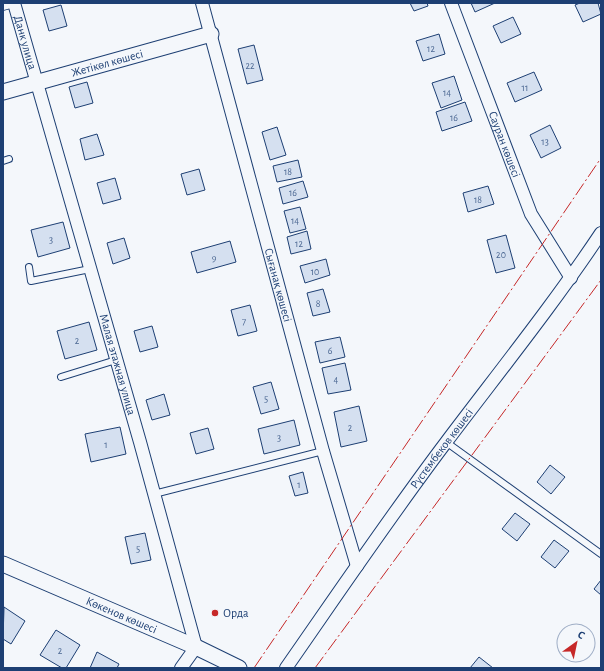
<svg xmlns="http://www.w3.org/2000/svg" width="604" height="671" viewBox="0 0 604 671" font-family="'Alegreya Sans',sans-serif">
<rect width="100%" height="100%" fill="#f4f7fb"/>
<path fill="#d5e0f0" stroke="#1d3f73" d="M410,3H427L428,6L414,11Z
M471,3H495L475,12Z
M580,3H598L601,14L583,22L575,5Z
M61,5L67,26L49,31L43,10Z
M513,17L521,34L501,43L493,26Z
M439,34L445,54L423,61L416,41Z
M254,45L263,80L247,84L238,49Z
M534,72L542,90L515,102L507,83Z
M454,76L462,100L441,108L432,83Z
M87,82L93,103L75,108L69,87Z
M465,102L472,121L442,131L436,112Z
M550,125L561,148L541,158L530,135Z
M277,127L286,155L270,160L262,132Z
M97,134L104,155L85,160L80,139Z
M298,160L302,177L277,182L273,166Z
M199,169L205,190L187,195L181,174Z
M115,178L121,199L103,204L97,183Z
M303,181L308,197L283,204L279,188Z
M488,186L494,204L468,212L463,193Z
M300,207L306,229L290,233L284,211Z
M63,222L70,248L38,257L31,230Z
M307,231L311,249L291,254L287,237Z
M506,235L515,268L496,273L487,240Z
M124,238L130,258L113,264L107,243Z
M230,241L236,262L197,273L191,252Z
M326,259L330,275L305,283L300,266Z
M323,289L330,312L313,316L307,293Z
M250,305L257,331L238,336L231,310Z
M89,322L97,350L65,359L57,331Z
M152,326L158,347L140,352L134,331Z
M340,337L345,357L320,363L315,342Z
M345,363L351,390L328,394L322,368Z
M271,382L279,409L261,414L253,387Z
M164,394L170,415L152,420L146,400Z
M359,406L367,441L341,447L334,412Z
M294,420L300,445L264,454L258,429Z
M120,427L126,454L91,462L85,434Z
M208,428L214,449L196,454L190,433Z
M550,465L565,477L551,494L537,482Z
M303,472L308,493L295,496L289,476Z
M515,513L530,524L517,541L502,529Z
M145,533L151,560L131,564L125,537Z
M554,540L569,551L555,568L541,557Z
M601,580V595L594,589Z
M4,607L25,621L11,644L3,639Z
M56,630L80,645L66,668H62L40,655Z
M97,652L119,664L117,668H90Z
M479,657L493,668H470Z"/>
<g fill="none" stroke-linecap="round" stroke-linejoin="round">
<defs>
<path id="service" d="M3,7L14,4
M3,161L9,159
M29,267L31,281L90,269
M61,377L116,360
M446,442L601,554
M154,494L323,451"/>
<g id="minor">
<path id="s1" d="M14,3L140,442L196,647L181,668"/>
<path id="s2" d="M202,3L323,451L357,566"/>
<path id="s3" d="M451,3L531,214L571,278"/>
<path id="s4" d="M286,668C339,592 391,515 447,441C499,372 553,305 601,233"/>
</g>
<g id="tertiary">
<path id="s5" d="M3,92L211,34"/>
<path id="s6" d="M3,564L196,647L239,668"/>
</g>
</defs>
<use href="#service" stroke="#1d3f73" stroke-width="8"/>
<use href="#minor" stroke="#1d3f73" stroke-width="14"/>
<use href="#tertiary" stroke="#1d3f73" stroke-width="17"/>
<use href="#service" stroke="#f4f7fb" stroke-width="6"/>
<use href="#minor" stroke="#f4f7fb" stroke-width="12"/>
<use href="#tertiary" stroke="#f4f7fb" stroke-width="15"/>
<path stroke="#c62828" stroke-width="1" stroke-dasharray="14 3 2 3" stroke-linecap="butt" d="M254,668L601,158
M315,668L601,280"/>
</g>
<circle fill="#c62828" stroke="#f4f7fb" stroke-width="1.5" cx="215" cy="613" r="4"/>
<g text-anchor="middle" stroke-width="3" stroke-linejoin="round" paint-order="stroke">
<g font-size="10" fill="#4b6792">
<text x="431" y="52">12</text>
<text x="250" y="69">22</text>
<text x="525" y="91">11</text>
<text x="447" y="96">14</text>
<text x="454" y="121">16</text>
<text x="545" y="145">13</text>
<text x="288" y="175">18</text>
<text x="293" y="196">16</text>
<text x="478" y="203">18</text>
<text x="295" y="224">14</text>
<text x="51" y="243">3</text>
<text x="299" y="247">12</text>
<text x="501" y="258">20</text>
<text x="214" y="261">9</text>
<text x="315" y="275">10</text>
<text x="318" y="307">8</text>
<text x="244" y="325">7</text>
<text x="77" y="344">2</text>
<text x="330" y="354">6</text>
<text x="336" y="383">4</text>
<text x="266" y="402">5</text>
<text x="350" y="431">2</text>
<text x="279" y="441">3</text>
<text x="106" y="448">1</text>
<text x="299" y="488">1</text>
<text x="138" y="552">5</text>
<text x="60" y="654">2</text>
</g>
<g font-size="12" fill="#1d3f73" stroke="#f4f7fb">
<text dy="4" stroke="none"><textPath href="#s1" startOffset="41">Данк улица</textPath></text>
<text dy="4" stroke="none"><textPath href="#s5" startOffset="108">Жетікөл көшесі</textPath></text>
<text dy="4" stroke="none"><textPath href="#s3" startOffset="151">Сауран көшесі</textPath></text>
<text dy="4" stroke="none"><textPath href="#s2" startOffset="292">Сығанақ көшесі</textPath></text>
<text dy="4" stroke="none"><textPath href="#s1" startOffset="376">Малая этажная улица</textPath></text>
<text dy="4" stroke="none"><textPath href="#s4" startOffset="269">Рүстембеков көшесі</textPath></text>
<text dy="4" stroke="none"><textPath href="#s6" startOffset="129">Көкенов көшесі</textPath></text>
</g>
<g font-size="12" fill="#1d3f73" stroke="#f4f7fb" text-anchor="start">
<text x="223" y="617">Орда</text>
</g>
</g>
<rect width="604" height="671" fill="none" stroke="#1d3f73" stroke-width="8"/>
<g transform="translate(576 643) rotate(33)"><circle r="19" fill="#f4f7fb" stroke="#9eadc5"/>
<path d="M0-3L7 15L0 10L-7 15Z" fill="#c62828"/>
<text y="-6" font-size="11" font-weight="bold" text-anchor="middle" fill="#1d3f73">С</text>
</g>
</svg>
